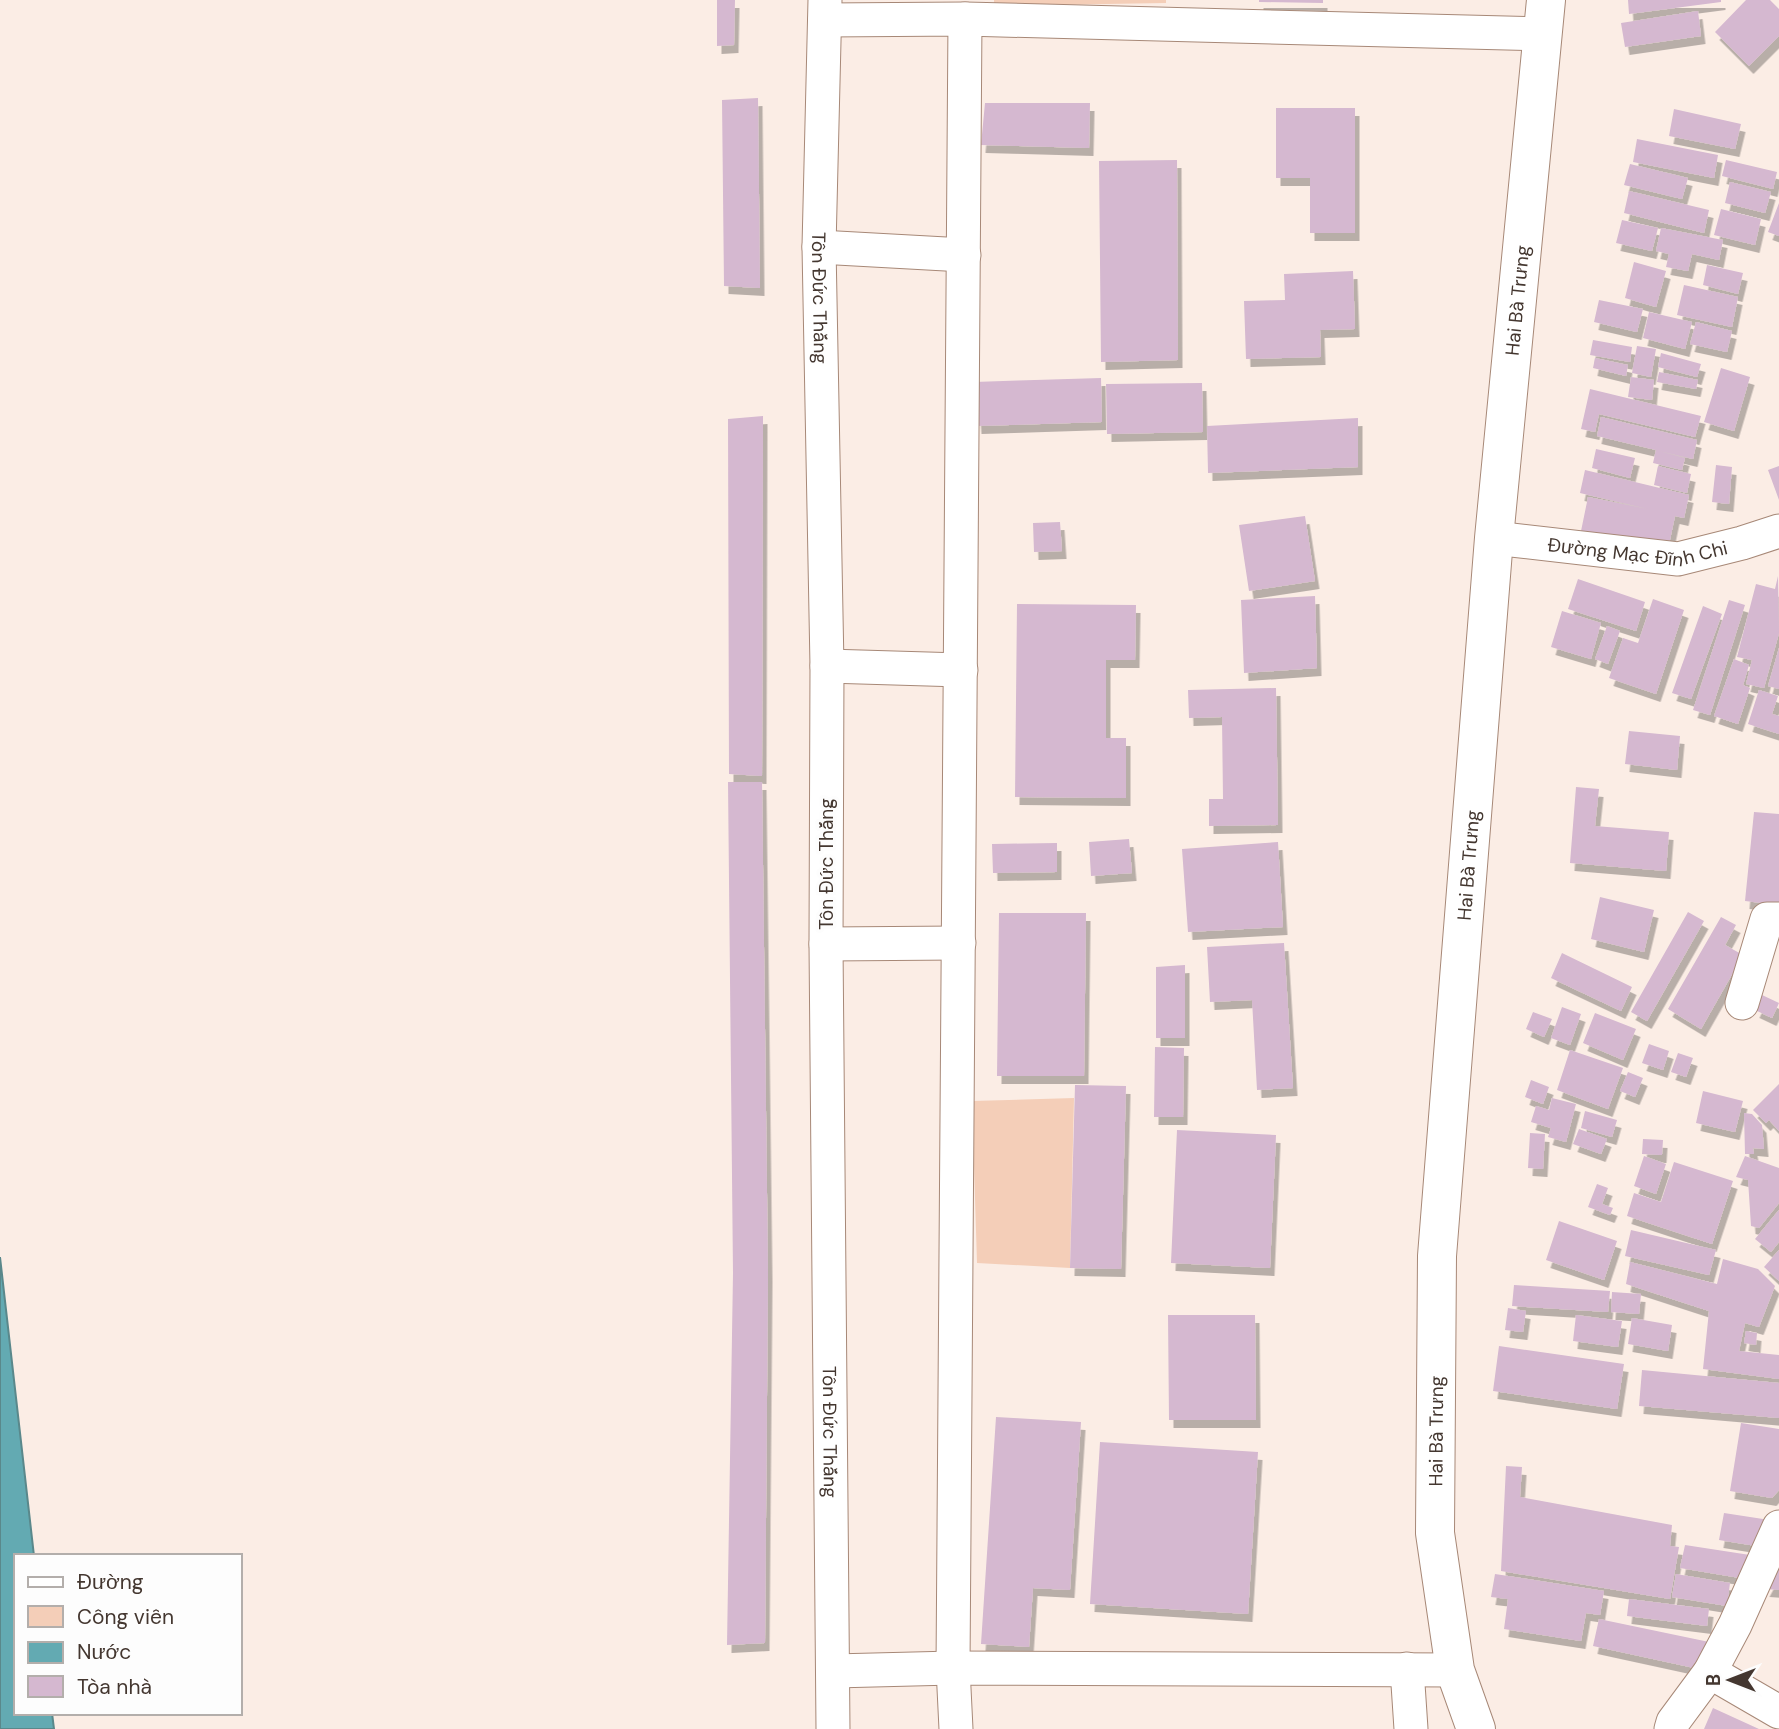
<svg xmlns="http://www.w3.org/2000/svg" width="1779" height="1729" viewBox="0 0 1779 1729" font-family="'DM Sans',sans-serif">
<defs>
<filter id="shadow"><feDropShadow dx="4.5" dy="8" stdDeviation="0" flood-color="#0004"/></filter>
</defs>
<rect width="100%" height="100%" fill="#fbede5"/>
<path fill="#f4ceb8" d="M994,0H1166V3L994,6Z
M1074,1098L1070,1268L977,1263L972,1101Z"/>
<path fill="#63aab2" stroke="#5a888b" stroke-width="2" d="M0,1257L34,1556H16V1713H52L54,1729H0Z"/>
<path fill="#d5b8d0" filter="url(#shadow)" d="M717,0H735L734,45L717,46Z
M1259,0H1323V3L1259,2Z
M1628,0H1721V2L1629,14Z
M1746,0H1770L1779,9V36L1749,66L1715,32Z
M1698,11L1701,36L1625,47L1621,23Z
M758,98L760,288L724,286L722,100Z
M985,103H1090L1089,148L981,145Z
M1276,108H1355V233H1310V178H1276Z
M1674,109L1741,124L1735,149L1669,136Z
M1637,139L1718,155L1714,178L1633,162Z
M1177,160L1178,360L1101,362L1099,161Z
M1726,160L1777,172L1773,189L1722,176Z
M1630,164L1688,178L1682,199L1624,185Z
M1730,182L1771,192L1765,213L1725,203Z
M1629,191L1709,210L1704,233L1624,213Z
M1779,203V236L1768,232Z
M1721,209L1761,219L1755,245L1714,235Z
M1622,220L1658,228L1652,251L1616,243Z
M1661,228L1723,240L1719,260L1692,254L1688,271L1666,267L1669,254L1656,251Z
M1634,262L1666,271L1656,307L1625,298Z
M1707,265L1743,273L1738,294L1703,285Z
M1353,271L1355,329L1320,330L1321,357L1246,359L1244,301L1285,300L1284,274Z
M1684,285L1738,297L1732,327L1677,315Z
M1599,300L1643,309L1637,332L1594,322Z
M1649,312L1692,322L1685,349L1643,338Z
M1696,322L1732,331L1727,352L1690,344Z
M1593,340L1632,347L1630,362L1590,355Z
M1637,346L1656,349L1651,377L1632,373Z
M1661,353L1701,364L1697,377L1658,367Z
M1595,358L1628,365L1626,376L1593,368Z
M1721,368L1750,377L1734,431L1704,422Z
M1659,372L1698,380L1696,389L1657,382Z
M1631,377L1654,380L1652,400L1628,397Z
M1101,378L1102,422L977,426L974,382Z
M1202,383L1203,432L1107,434L1106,384Z
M1590,389L1701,416L1695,437L1599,414L1595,432L1581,429Z
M763,416L762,776L729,774L728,419Z
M1601,417L1697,440L1693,459L1659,451L1685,458L1682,470L1653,463L1656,450L1597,436Z
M1358,418V467L1208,473L1207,426Z
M1596,449L1635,458L1630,478L1592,468Z
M1716,465L1732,467L1729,504L1712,502Z
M1658,466L1691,474L1687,493L1654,485Z
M1779,466V500L1768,470Z
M1585,470L1689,495L1684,518L1675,516L1667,554L1580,536L1588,497L1648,509L1580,493Z
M1305,516L1315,581L1249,591L1239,525Z
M1060,522L1062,551L1034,552L1033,523Z
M1778,576L1779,633L1764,688L1746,684L1752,660L1737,657L1756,584L1775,589Z
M1578,579L1645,602L1636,631L1568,609Z
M1315,596L1317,668L1244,673L1241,600Z
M1653,599L1684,610L1656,694L1609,678L1623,638L1638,643Z
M1729,600L1745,605L1710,715L1693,710Z
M1017,604L1136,605L1135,660H1106V738H1126V798L1015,797Z
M1703,606L1722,614L1691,699L1672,693Z
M1562,611L1601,623L1591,659L1551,647Z
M1607,626L1620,631L1608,664L1595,659Z
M1779,648V689L1768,686Z
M1734,659L1749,665L1743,685L1750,688L1738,724L1714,716Z
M1276,688L1278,825L1209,826V799H1223L1222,717L1189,718L1188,690Z
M1759,690L1778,696L1772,714L1779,716V734L1748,724Z
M1629,731L1680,736L1677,770L1625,764Z
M728,782H762L768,1274L765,1643L727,1645L733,1273Z
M1576,787L1599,789L1595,826L1669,832L1666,871L1570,863Z
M1754,812L1779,814V905L1745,901Z
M1129,839L1132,873L1091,876L1089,842Z
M1278,842L1283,927L1188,932L1182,849Z
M1057,843V872L993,873L992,844Z
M1600,897L1654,910L1644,952L1591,939Z
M1688,912L1704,921L1647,1021L1631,1012Z
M999,913H1086L1084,1076H997Z
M1721,917L1736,925L1725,945L1743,955L1701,1029L1668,1009Z
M1284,943L1293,1088L1257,1090L1252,1000L1210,1002L1207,947Z
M1562,953L1632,987L1621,1011L1551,978Z
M1185,965V1038H1156V967Z
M1762,995L1779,1003L1772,1018L1755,1010Z
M1562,1007L1581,1014L1570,1045L1551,1038Z
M1533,1012L1552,1019L1544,1037L1526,1029Z
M1595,1013L1636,1029L1623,1060L1583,1043Z
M1649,1044L1669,1051L1663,1070L1642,1063Z
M1155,1047L1184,1048L1183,1117H1154Z
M1570,1050L1623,1068L1608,1109L1557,1090Z
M1678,1053L1693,1058L1686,1077L1671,1072Z
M1628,1072L1643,1078L1635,1097L1620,1091Z
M1531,1080L1549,1087L1543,1104L1525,1097Z
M1779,1084V1131L1769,1120L1766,1123L1753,1110Z
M1075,1085L1126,1086L1121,1269L1070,1268Z
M1703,1091L1743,1101L1735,1132L1696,1123Z
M1552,1098L1576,1104L1566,1142L1548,1137L1551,1128L1531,1122L1536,1106L1549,1110Z
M1585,1111L1617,1120L1612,1137L1581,1128Z
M1744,1113L1752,1114L1762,1125L1764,1149L1753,1148L1754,1154H1745Z
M1579,1129L1607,1139L1601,1154L1573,1144Z
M1177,1130L1276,1135L1270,1268L1171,1263Z
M1530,1133L1545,1134L1543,1169L1528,1168Z
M1643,1139L1663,1140L1662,1155L1642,1154Z
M1644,1156L1666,1164L1656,1194L1634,1186Z
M1745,1156L1779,1168V1203L1759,1228L1751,1226L1748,1180L1736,1177Z
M1674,1162L1733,1181L1712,1244L1627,1216L1634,1193L1661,1202Z
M1597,1184L1608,1188L1602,1204L1613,1208L1610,1215L1588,1207Z
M1779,1210V1242L1771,1252L1755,1239Z
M1559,1221L1617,1241L1604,1280L1546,1260Z
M1631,1230L1716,1250L1709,1275L1625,1256Z
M1779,1250V1281L1764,1267Z
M1723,1259L1758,1269L1775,1286L1759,1327L1745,1323L1739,1351L1779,1355V1379L1703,1369L1709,1311L1626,1284L1630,1262L1717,1284Z
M1514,1285L1610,1291L1608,1312L1512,1306Z
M1612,1292L1641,1294L1639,1314L1611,1312Z
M1508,1308L1526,1311L1523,1332L1505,1330Z
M1168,1315H1255L1256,1420H1169Z
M1576,1315L1622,1321L1618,1347L1573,1341Z
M1632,1318L1672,1325L1668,1351L1628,1344Z
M1746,1331L1757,1333L1756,1345L1744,1343Z
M1499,1346L1624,1364L1617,1409L1493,1391Z
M1642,1370L1779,1383V1418L1639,1406Z
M996,1417L1081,1422L1070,1590L1033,1588L1029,1647L981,1644Z
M1741,1423L1779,1429V1490L1772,1498L1730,1491Z
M1100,1442L1258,1452L1248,1614L1090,1604Z
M1506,1466L1522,1467L1520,1497L1672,1525L1670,1546L1679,1547L1670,1599L1501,1571Z
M1724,1513L1776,1521L1773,1535L1757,1533L1756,1546L1719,1540Z
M1685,1545L1750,1555L1746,1579L1680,1568Z
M1779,1563V1590L1765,1589Z
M1495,1574L1604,1591L1600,1615L1586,1613L1581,1641L1504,1629L1508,1599L1491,1597Z
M1676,1574L1730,1583L1727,1606L1672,1597Z
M1629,1599L1709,1609L1707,1626L1627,1616Z
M1599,1619L1714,1643L1708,1671L1593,1646Z
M1713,1708L1759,1729H1704Z"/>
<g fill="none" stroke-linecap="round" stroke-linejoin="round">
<defs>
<g id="street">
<path id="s1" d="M825,0L819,247L827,666L826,944L833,1729"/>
<path d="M825,20L965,19L1542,34"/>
<path d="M819,247L964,255"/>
<path id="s2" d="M1494,538L1678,559L1742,543L1779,531"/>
<path d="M827,666L961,670"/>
<path d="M826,944L959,943"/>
<path d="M1742,1003L1767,919H1779"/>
<path d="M1407,1669L1411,1729"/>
<path d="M834,1671L953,1668L1455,1670"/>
<path d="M1710,1672L1779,1712"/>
<path d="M956,1729L953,1668L965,19"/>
<path d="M1671,1729L1673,1722L1710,1672L1735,1625L1779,1527"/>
</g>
<g id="secondary">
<path id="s3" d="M1476,1729L1455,1670L1435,1533L1437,1256L1494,538L1546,0"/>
</g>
</defs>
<use href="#street" stroke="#a78877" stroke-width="35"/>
<use href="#secondary" stroke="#a78877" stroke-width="40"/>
<use href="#street" stroke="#fff" stroke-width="33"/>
<use href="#secondary" stroke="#fff" stroke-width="38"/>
</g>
<g text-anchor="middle" stroke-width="7" stroke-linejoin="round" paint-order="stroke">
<g font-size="19" fill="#443730" stroke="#fdfdfd">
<text dy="7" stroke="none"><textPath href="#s1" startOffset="298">Tôn Đức Thắng</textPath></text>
<text dy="7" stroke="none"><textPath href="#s3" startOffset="1437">Hai Bà Trưng</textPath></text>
<text dy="7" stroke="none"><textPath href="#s2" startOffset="145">Đường Mạc Đĩnh Chi</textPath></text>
<text transform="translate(826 864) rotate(-90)" y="7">Tôn Đức Thắng</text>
<text dy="7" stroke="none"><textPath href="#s3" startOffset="870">Hai Bà Trưng</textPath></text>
<text dy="7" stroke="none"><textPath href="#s1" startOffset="1432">Tôn Đức Thắng</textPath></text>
<text dy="7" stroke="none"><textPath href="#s3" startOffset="303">Hai Bà Trưng</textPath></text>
</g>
</g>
<rect x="14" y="1554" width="228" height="161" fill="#fdfdfd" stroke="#b3aeab" stroke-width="2"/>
<rect x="28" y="1577" width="35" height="10" fill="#ffffff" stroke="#b3aeab" stroke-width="2"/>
<text x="77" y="1589" font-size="21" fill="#443730">Đường</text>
<rect x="28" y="1606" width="35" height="21" fill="#f4ceb8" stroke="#b3aeab" stroke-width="2"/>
<text x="77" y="1624" font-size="21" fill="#443730">Công viên</text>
<rect x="28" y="1642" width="35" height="21" fill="#63aab2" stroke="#b3aeab" stroke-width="2"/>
<text x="77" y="1659" font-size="21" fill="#443730">Nước</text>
<rect x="28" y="1676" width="35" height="21" fill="#d5b8d0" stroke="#b3aeab" stroke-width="2"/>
<text x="77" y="1694" font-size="21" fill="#443730">Tòa nhà</text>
<g transform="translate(1730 1680) rotate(270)" stroke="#fdfdfd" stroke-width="5" paint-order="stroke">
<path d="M0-5L12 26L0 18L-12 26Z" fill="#443730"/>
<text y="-10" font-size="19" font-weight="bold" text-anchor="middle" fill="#443730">B</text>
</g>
</svg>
